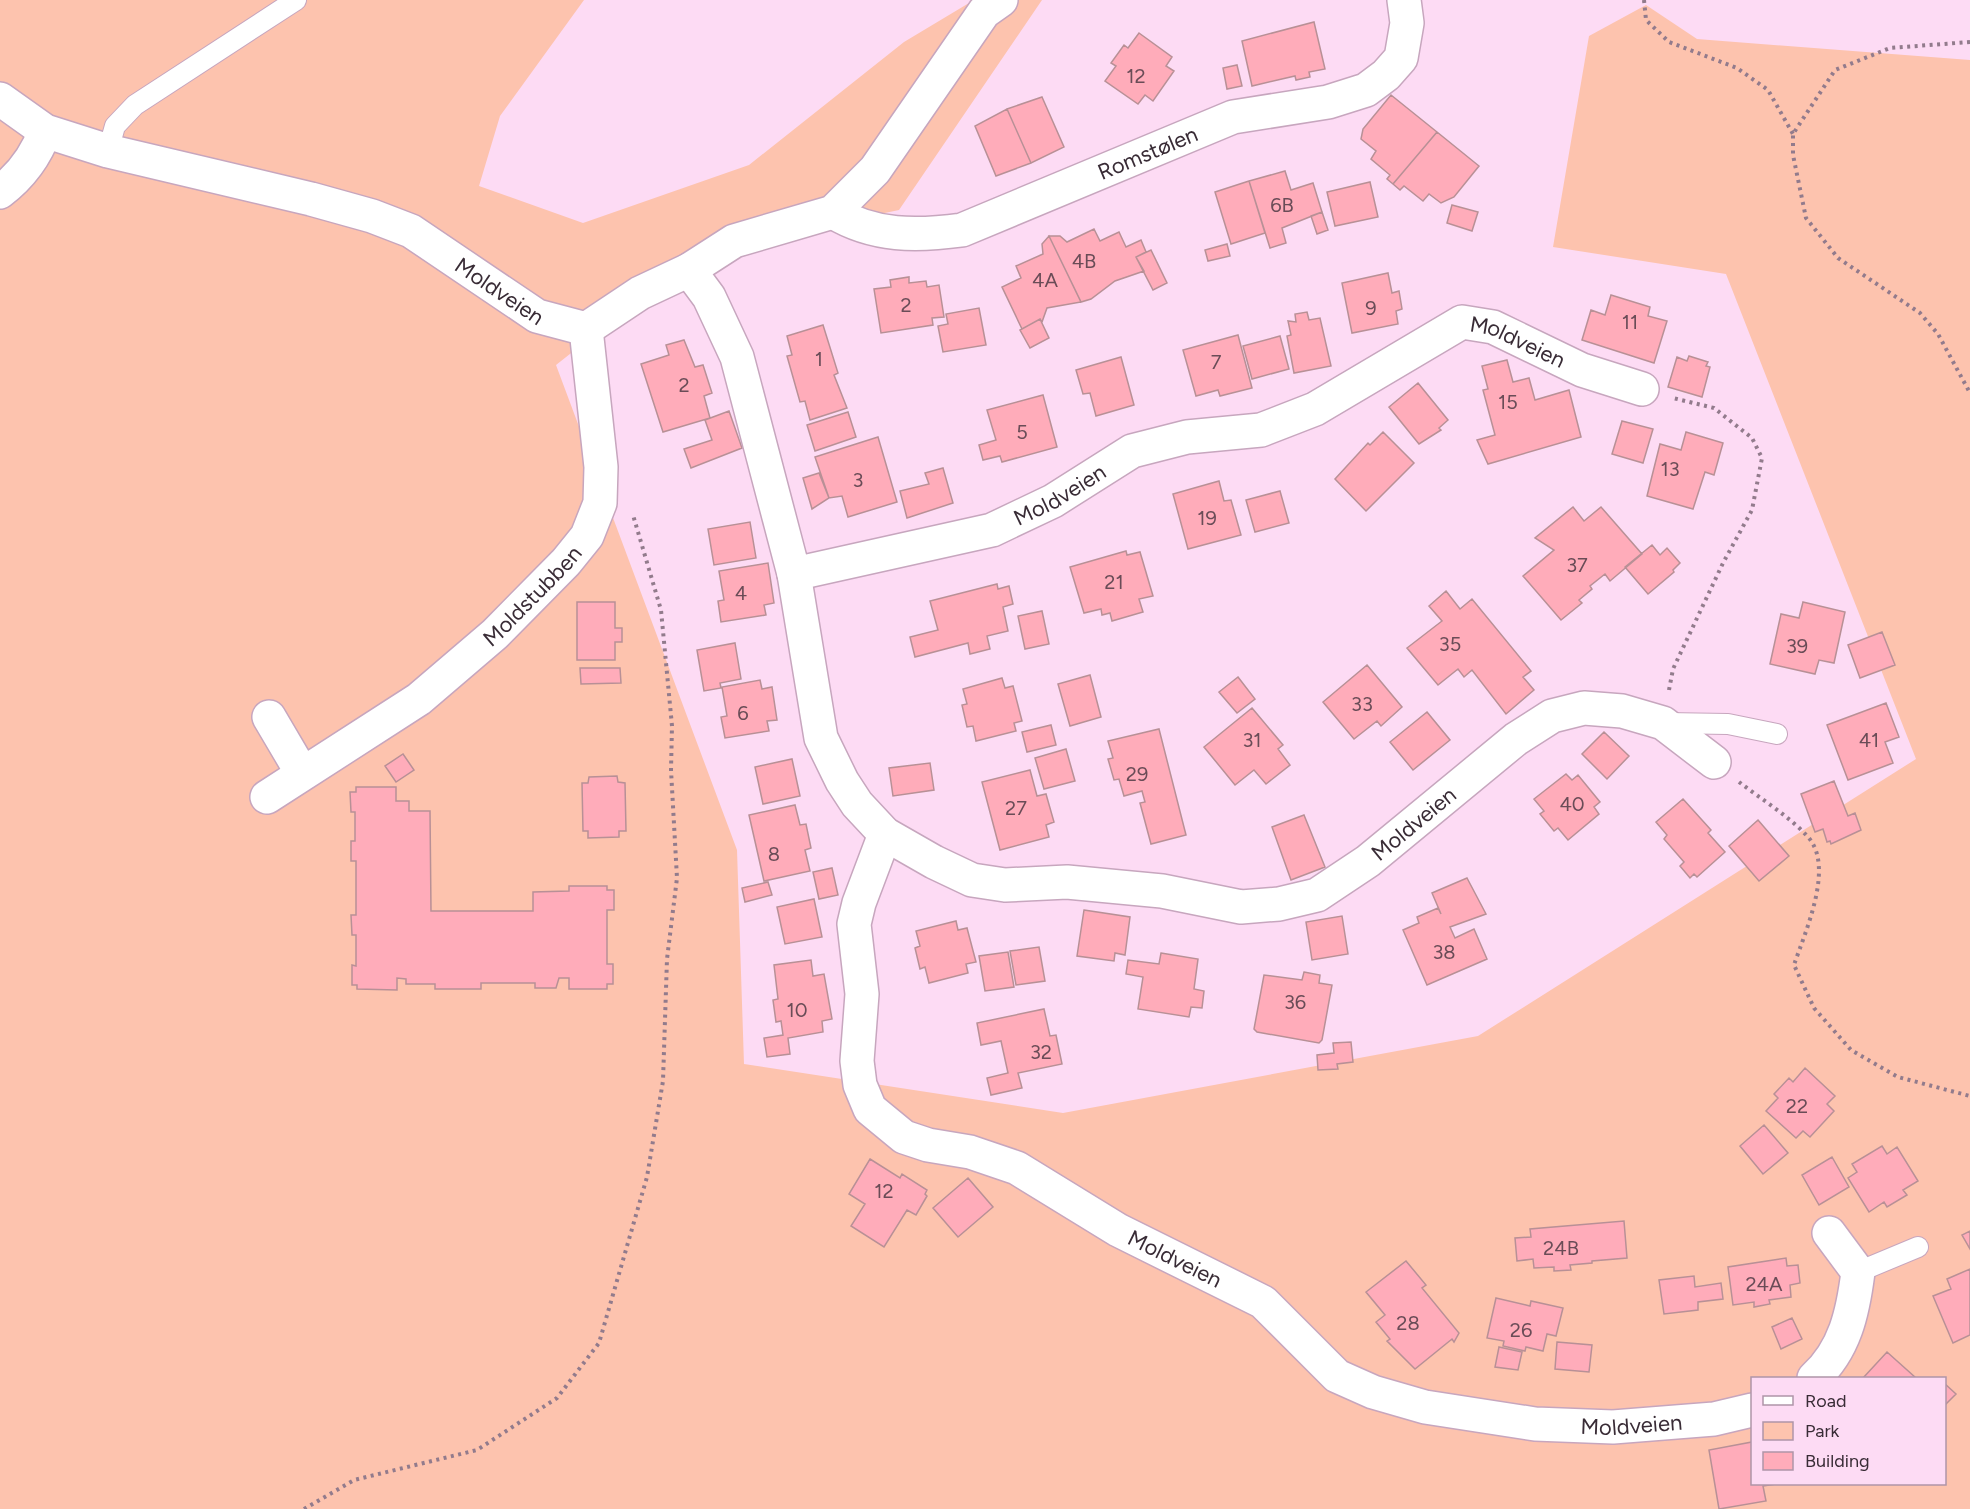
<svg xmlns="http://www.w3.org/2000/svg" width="1970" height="1509" viewBox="0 0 1970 1509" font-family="Figtree,sans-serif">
<rect width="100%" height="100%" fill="#fddbf4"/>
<path fill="#fdc3ae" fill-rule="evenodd" d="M0,0H584L500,116L479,186L583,223L749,165L904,42L974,0H1042L899,210L699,252L556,365L737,850L744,1064L1063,1113L1478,1036L1916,759L1726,274L1553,247L1589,36L1646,5L1697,39L1970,60V1509H0ZM1752,1378H1944V1484H1752Z"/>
<path fill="#ffacba" stroke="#b89096" stroke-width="1.5" d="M1314,22L1325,69L1309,72L1310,77L1296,80L1295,76L1252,86L1242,41Z
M1139,33L1172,57L1166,66L1174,71L1153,101L1145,95L1138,104L1105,81L1116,66L1111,63L1124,45L1128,48Z
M1237,65L1242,86L1227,89L1223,68Z
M1391,95L1437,132L1393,184L1387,179L1390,175L1371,159L1376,151L1361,139L1363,129Z
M1042,97L1064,147L1031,163L1007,109Z
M1007,109L1031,163L996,176L975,126Z
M1437,132L1479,166L1454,197L1441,203L1429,194L1423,201L1404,186L1400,190L1393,184Z
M1285,171L1291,190L1313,183L1322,212L1282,228L1286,243L1270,248L1249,181Z
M1249,181L1265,233L1231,244L1215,192Z
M1370,182L1378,217L1335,226L1327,192Z
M1452,205L1478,212L1472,231L1447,223Z
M1322,212L1328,230L1317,234L1311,216Z
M1094,229L1100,241L1119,232L1126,247L1141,240L1146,252L1136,257L1144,271L1115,281L1091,299L1081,302L1049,236H1060L1067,242Z
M1049,236L1081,302L1047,308L1042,322L1040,319L1022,329L1002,287L1021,278L1016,266L1043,254L1042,244Z
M1227,244L1230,256L1208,261L1205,250Z
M1151,250L1167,283L1153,290L1136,257Z
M1388,273L1392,293L1399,291L1402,309L1396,311L1398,324L1352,333L1342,283Z
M909,277V283L926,281L927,287L939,285L944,317L932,318L933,325L881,333L874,289L891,287L890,280Z
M1611,295L1650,307L1648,316L1667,321L1654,363L1582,340L1591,310L1605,315Z
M979,308L986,345L943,352L938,326L948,324L946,314Z
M1307,312L1309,320L1320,318L1331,366L1294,373L1287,336L1291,335L1288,321L1296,322L1295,314Z
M1040,319L1049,338L1030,348L1020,330Z
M823,325L838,373L834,375L847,408L810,420L805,401L800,402L787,356L792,355L787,336Z
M1238,335L1252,388L1220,396L1218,390L1196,396L1183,350Z
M1280,336L1289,369L1252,379L1243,346Z
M684,340L695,367L703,365L712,393L704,396L710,418L663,432L641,364L669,355L666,345Z
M1689,356L1708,362L1706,366L1710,367L1702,397L1668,387L1677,357L1687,361Z
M1121,357L1134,405L1096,416L1090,393L1083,394L1076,370Z
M1507,360L1513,382L1529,378L1535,400L1569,390L1581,437L1488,464L1477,440L1495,435L1483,390L1488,389L1482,366Z
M1418,383L1448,420L1439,428L1441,430L1419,444L1389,407Z
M1043,395L1057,447L1002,462L1000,456L983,460L979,445L996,440L987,410Z
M729,411L742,448L691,468L684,449L712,440L705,420Z
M848,412L856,437L815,451L807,425Z
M1622,421L1653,429L1643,463L1612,454Z
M1383,432L1414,463L1366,511L1335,479L1368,443L1370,445Z
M1686,432L1723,443L1714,475L1705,472L1693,509L1647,496L1660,444L1681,450Z
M878,437L897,502L848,517L842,496L829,498L815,457Z
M943,468L953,503L907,518L900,491L929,484L925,473Z
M819,473L829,498L812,509L803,478Z
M1219,481L1224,501L1231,500L1241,535L1188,549L1173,494Z
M1280,491L1289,523L1255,532L1246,500Z
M1573,507L1584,521L1601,507L1642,554L1610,581L1605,574L1590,586L1592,589L1579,600L1582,603L1561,620L1523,576L1554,550L1535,538Z
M750,522L756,558L714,565L708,529Z
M1652,545L1660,555L1667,548L1680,563L1673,570L1674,572L1648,594L1625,567Z
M1126,551L1127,555L1140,552L1153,596L1139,599L1143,612L1112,621L1110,613L1102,615L1101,609L1084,613L1070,567Z
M768,563L774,603L764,605L766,615L721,622L718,601L724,600L719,571Z
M997,584L998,589L1009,586L1013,604L1003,607L1008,631L987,636L990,649L970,654L968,643L915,657L910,637L938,630L930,601Z
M1446,591L1460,609L1472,599L1531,671L1523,677L1534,690L1506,714L1472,670L1464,677L1458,669L1438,685L1407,648L1442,621L1429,606Z
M577,602H615V628H622V642H615V660H577Z
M1803,602L1845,612L1834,663L1819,660L1815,674L1770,664L1781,614L1799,618Z
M1042,611L1049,644L1025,649L1018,616Z
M1882,632L1895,665L1860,678L1848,645Z
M735,643L741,679L720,683L721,688L704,691L697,650Z
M1367,665L1402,707L1381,726L1377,721L1354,739L1323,702Z
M580,668H620L621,683L581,684Z
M1090,675L1101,717L1070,726L1058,684Z
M1238,677L1255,699L1237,713L1219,692Z
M1002,678L1005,688L1013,686L1022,721L1014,723L1016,731L976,741L973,726L967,727L962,705L967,704L963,689Z
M760,680L762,689L772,687L777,720L767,721L769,731L725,738L721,717L727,716L722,687Z
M1886,703L1899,737L1885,742L1893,763L1848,780L1827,725Z
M1252,708L1283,745L1278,749L1290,765L1266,784L1254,770L1235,785L1204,747Z
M1427,712L1450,740L1413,770L1390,742Z
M1051,725L1056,745L1027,752L1022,732Z
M1159,729L1186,835L1151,844L1140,803L1145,802L1142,791L1124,796L1119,779L1114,780L1108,759L1113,758L1108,741Z
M1604,732L1629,756L1607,779L1582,754Z
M1066,749L1075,781L1044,789L1035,758Z
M403,754L414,770L396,782L385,766Z
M792,759L800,796L763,804L755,767Z
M930,763L934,790L893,796L889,768Z
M1030,770L1037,796L1046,794L1054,822L1046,825L1049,837L1000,850L982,782Z
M1566,774L1572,780L1578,775L1600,802L1594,807L1599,814L1568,840L1558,828L1554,831L1540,814L1544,811L1534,799Z
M617,776L618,782L625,783L626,831H619V837L588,838V831H583L582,783H588L589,777Z
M1834,781L1848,816L1855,813L1861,830L1831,844L1830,841L1827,842L1823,829L1815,832L1801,794Z
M356,787H396V801H409V811H430L431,911H533V892L569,891V886H607V890H614V910H607V964H613V984H607V989H569V978H559L556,988H535V983H481V989H435V984H406V979L397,978V990L357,989V985H352V965L356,966V935H352L351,915H356V861H351V841H355V812H351L350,792H356Z
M1683,799L1711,830L1708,833L1725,852L1697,877L1694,874L1690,878L1680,866L1684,862L1664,839L1667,835L1656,822Z
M795,805L800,825L806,824L811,848L805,850L810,871L764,881L749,815Z
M1304,815L1325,867L1291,880L1272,827Z
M1758,820L1789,856L1759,881L1729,846Z
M832,868L838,895L819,899L813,872Z
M1467,878L1486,914L1450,927L1455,938L1474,929L1487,959L1427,985L1403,930L1419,923L1417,917L1438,908L1441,914L1432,893Z
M768,882L772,895L745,902L742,888Z
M814,899L822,937L785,944L777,907Z
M1084,910L1130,917L1125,955L1115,953L1114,961L1077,956Z
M1342,916L1348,954L1312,960L1306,922Z
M956,921L958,930L967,928L976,962L966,964L968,973L929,983L925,967L920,969L915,948L920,946L916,931Z
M1039,947L1045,981L1016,985L1010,951Z
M1008,952L1014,987L985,991L979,956Z
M1161,953L1198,959L1194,989L1204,991L1202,1008L1191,1007L1189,1017L1138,1009L1143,977L1126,974L1128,960L1159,964Z
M811,960L813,976L824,974L832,1019L822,1021L823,1032L788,1038L790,1054L767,1057L764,1038L783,1035L781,1021L776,1022L773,1000L778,999L774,965Z
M1304,972L1320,975L1319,983L1332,985L1322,1040L1319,1043L1257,1032L1254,1029L1264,975L1302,980Z
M1044,1009L1050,1036L1056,1035L1062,1064L1018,1073L1022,1088L991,1095L987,1078L1008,1073L1001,1041L981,1045L977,1023Z
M1351,1042L1353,1062L1337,1064L1338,1069L1318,1070L1317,1055L1334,1053L1333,1043Z
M1805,1068L1835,1096L1827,1104L1834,1111L1810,1137L1803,1131L1796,1138L1766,1111L1778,1098L1774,1094L1789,1078L1793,1082Z
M1764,1125L1788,1153L1763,1174L1740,1146Z
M1882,1146L1887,1154L1897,1147L1918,1181L1903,1190L1907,1195L1887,1207L1884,1202L1869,1212L1848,1178L1857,1172L1852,1164Z
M1832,1157L1849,1187L1819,1205L1802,1175Z
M870,1159L900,1178L902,1174L927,1190L925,1194L927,1196L916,1215L907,1210L884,1247L851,1226L865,1204L849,1194Z
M968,1178L993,1207L958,1237L933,1208Z
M1624,1221L1627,1258L1592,1261V1263L1570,1265L1571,1270L1554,1271V1267L1534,1268L1533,1259L1517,1261L1515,1238L1531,1237L1530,1229Z
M1970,1231V1249L1962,1235Z
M1786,1258L1787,1266L1798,1265L1800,1283L1790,1285L1791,1297L1769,1300L1770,1304L1754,1307V1302L1733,1305L1728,1267Z
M1406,1261L1426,1285L1422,1288L1459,1333L1454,1342L1452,1339L1415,1369L1387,1341L1390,1339L1376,1322L1385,1315L1366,1292Z
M1970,1269V1335L1953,1343L1933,1296L1951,1289L1947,1279Z
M1694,1276L1695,1287L1721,1283L1723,1299L1698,1302V1310L1664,1314L1659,1280Z
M1496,1298L1530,1306L1531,1301L1563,1308L1556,1336L1547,1334L1543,1351L1526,1347L1525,1351L1503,1346L1504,1341L1487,1338Z
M1792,1318L1802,1339L1781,1349L1772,1327Z
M1557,1342L1592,1345L1589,1372L1555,1369Z
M1499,1347L1522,1352L1518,1370L1495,1367Z
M1887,1352L1916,1378H1863Z
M1944,1383L1956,1394L1944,1406Z
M1752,1442V1484H1776L1763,1486L1766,1501L1719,1509L1709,1450Z"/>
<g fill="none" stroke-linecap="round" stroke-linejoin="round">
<defs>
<path id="service" d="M108,151L115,126L135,105L296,0
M1666,723L1728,724L1777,734
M1858,1272L1918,1247"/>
<g id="minor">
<path id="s1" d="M0,99L45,131L108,151L311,199L372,216L411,231L537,316L586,329L640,293L689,270L734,241L833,212L875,170L984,12L1001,0"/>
<path d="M0,192C21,176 36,156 45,131"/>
<path id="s2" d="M833,212C874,237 917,236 962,230L1233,117L1328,102L1366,90L1386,75L1401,58L1407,23L1404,0"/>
<path id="s3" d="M689,270L709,297L737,357L794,574L821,738L842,781L857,804L885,834L934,862L972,880L1005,885L1067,882L1162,891L1241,907L1279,904L1317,895L1368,861L1516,739L1552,716L1584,708L1622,711L1663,723L1714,762"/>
<path id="s4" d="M794,574L992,530L1053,501L1132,451L1187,437L1261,430L1315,409L1462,322L1493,327L1582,370L1642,389"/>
<path d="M269,717L302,773"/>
<path id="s5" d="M267,797L419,699L495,634L566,562L587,536L600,503L601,467L586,329"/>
<path id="s6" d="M885,834L859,903L854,924L862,994L857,1061L860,1085L870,1109L904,1137L928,1145L970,1152L1017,1168L1118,1230L1263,1302L1337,1376L1373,1392L1425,1407L1535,1424L1613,1427L1714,1419L1752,1410"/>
<path d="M1814,1378C1845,1350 1853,1312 1858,1272L1829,1233"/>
</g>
</defs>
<use href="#service" stroke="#c7a6be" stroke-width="22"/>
<use href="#minor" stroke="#c7a6be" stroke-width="36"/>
<path stroke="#927b8c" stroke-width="4" stroke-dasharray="3 4.5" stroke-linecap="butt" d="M1644,0L1646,20L1669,42L1737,68L1768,90L1793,134
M1970,42L1890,48L1835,70L1793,134V155L1806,218L1838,258L1920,313L1938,334L1970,393
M1669,690L1673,669L1723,563L1752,510L1762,458L1752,438L1714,408L1673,398
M1739,782C1761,799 1789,816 1808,837C1835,867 1805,932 1794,965L1814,1008L1851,1050L1898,1077L1970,1096
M304,1509L354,1480L477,1450L557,1398L599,1343L647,1177L663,1081L667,959L677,878L671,770L672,726L661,610L633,515"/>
<use href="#service" stroke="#fff" stroke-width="20"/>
<use href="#minor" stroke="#fff" stroke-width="33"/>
</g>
<g text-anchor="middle" stroke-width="4.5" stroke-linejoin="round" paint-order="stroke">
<g font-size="20" fill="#6a4c57">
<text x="1136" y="83">12</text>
<text x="1282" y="212">6B</text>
<text x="1084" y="268">4B</text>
<text x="1045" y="287">4A</text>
<text x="906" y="312">2</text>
<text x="1371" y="315">9</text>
<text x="1630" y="329">11</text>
<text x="819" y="366">1</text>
<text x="1216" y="369">7</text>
<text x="684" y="392">2</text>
<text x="1508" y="409">15</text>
<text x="1022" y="439">5</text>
<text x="1670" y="476">13</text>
<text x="858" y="487">3</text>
<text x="1207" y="525">19</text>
<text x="1577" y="572">37</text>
<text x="1114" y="589">21</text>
<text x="741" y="600">4</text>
<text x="1450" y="651">35</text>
<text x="1797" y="653">39</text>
<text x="1362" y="711">33</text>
<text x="743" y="720">6</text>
<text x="1252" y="747">31</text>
<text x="1869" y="747">41</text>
<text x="1137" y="781">29</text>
<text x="1572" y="811">40</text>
<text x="1016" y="815">27</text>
<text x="774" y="861">8</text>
<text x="1444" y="959">38</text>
<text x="1295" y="1009">36</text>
<text x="797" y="1017">10</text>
<text x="1041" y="1059">32</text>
<text x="1797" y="1113">22</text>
<text x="884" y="1198">12</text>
<text x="1561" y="1255">24B</text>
<text x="1764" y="1291">24A</text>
<text x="1408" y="1330">28</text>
<text x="1521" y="1337">26</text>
</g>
<g font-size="22" fill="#392c36" stroke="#fddbf4">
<text dy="8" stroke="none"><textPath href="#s2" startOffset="334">Romstølen</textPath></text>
<text dy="8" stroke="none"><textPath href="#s1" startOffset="542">Moldveien</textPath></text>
<text dy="8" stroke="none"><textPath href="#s4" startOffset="783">Moldveien</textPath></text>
<text dy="8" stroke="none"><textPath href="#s4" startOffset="279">Moldveien</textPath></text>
<text dy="8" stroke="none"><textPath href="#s5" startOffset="334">Moldstubben</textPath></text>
<text dy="8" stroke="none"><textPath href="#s3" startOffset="1174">Moldveien</textPath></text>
<text dy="8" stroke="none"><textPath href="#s6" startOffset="627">Moldveien</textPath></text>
<text dy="8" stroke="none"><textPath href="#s6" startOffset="1131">Moldveien</textPath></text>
</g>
</g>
<rect x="1751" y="1377" width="195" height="108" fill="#fddbf4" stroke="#af95a8" stroke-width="1.5"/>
<rect x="1763" y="1396" width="30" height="9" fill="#ffffff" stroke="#af95a8" stroke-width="1.5"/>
<text x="1805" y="1407" font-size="18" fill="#392c36">Road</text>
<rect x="1763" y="1422" width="30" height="18" fill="#fdc3ae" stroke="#af95a8" stroke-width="1.5"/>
<text x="1805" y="1437" font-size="18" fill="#392c36">Park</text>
<rect x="1763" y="1452" width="30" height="18" fill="#ffacba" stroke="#af95a8" stroke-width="1.5"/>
<text x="1805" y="1467" font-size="18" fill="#392c36">Building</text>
</svg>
